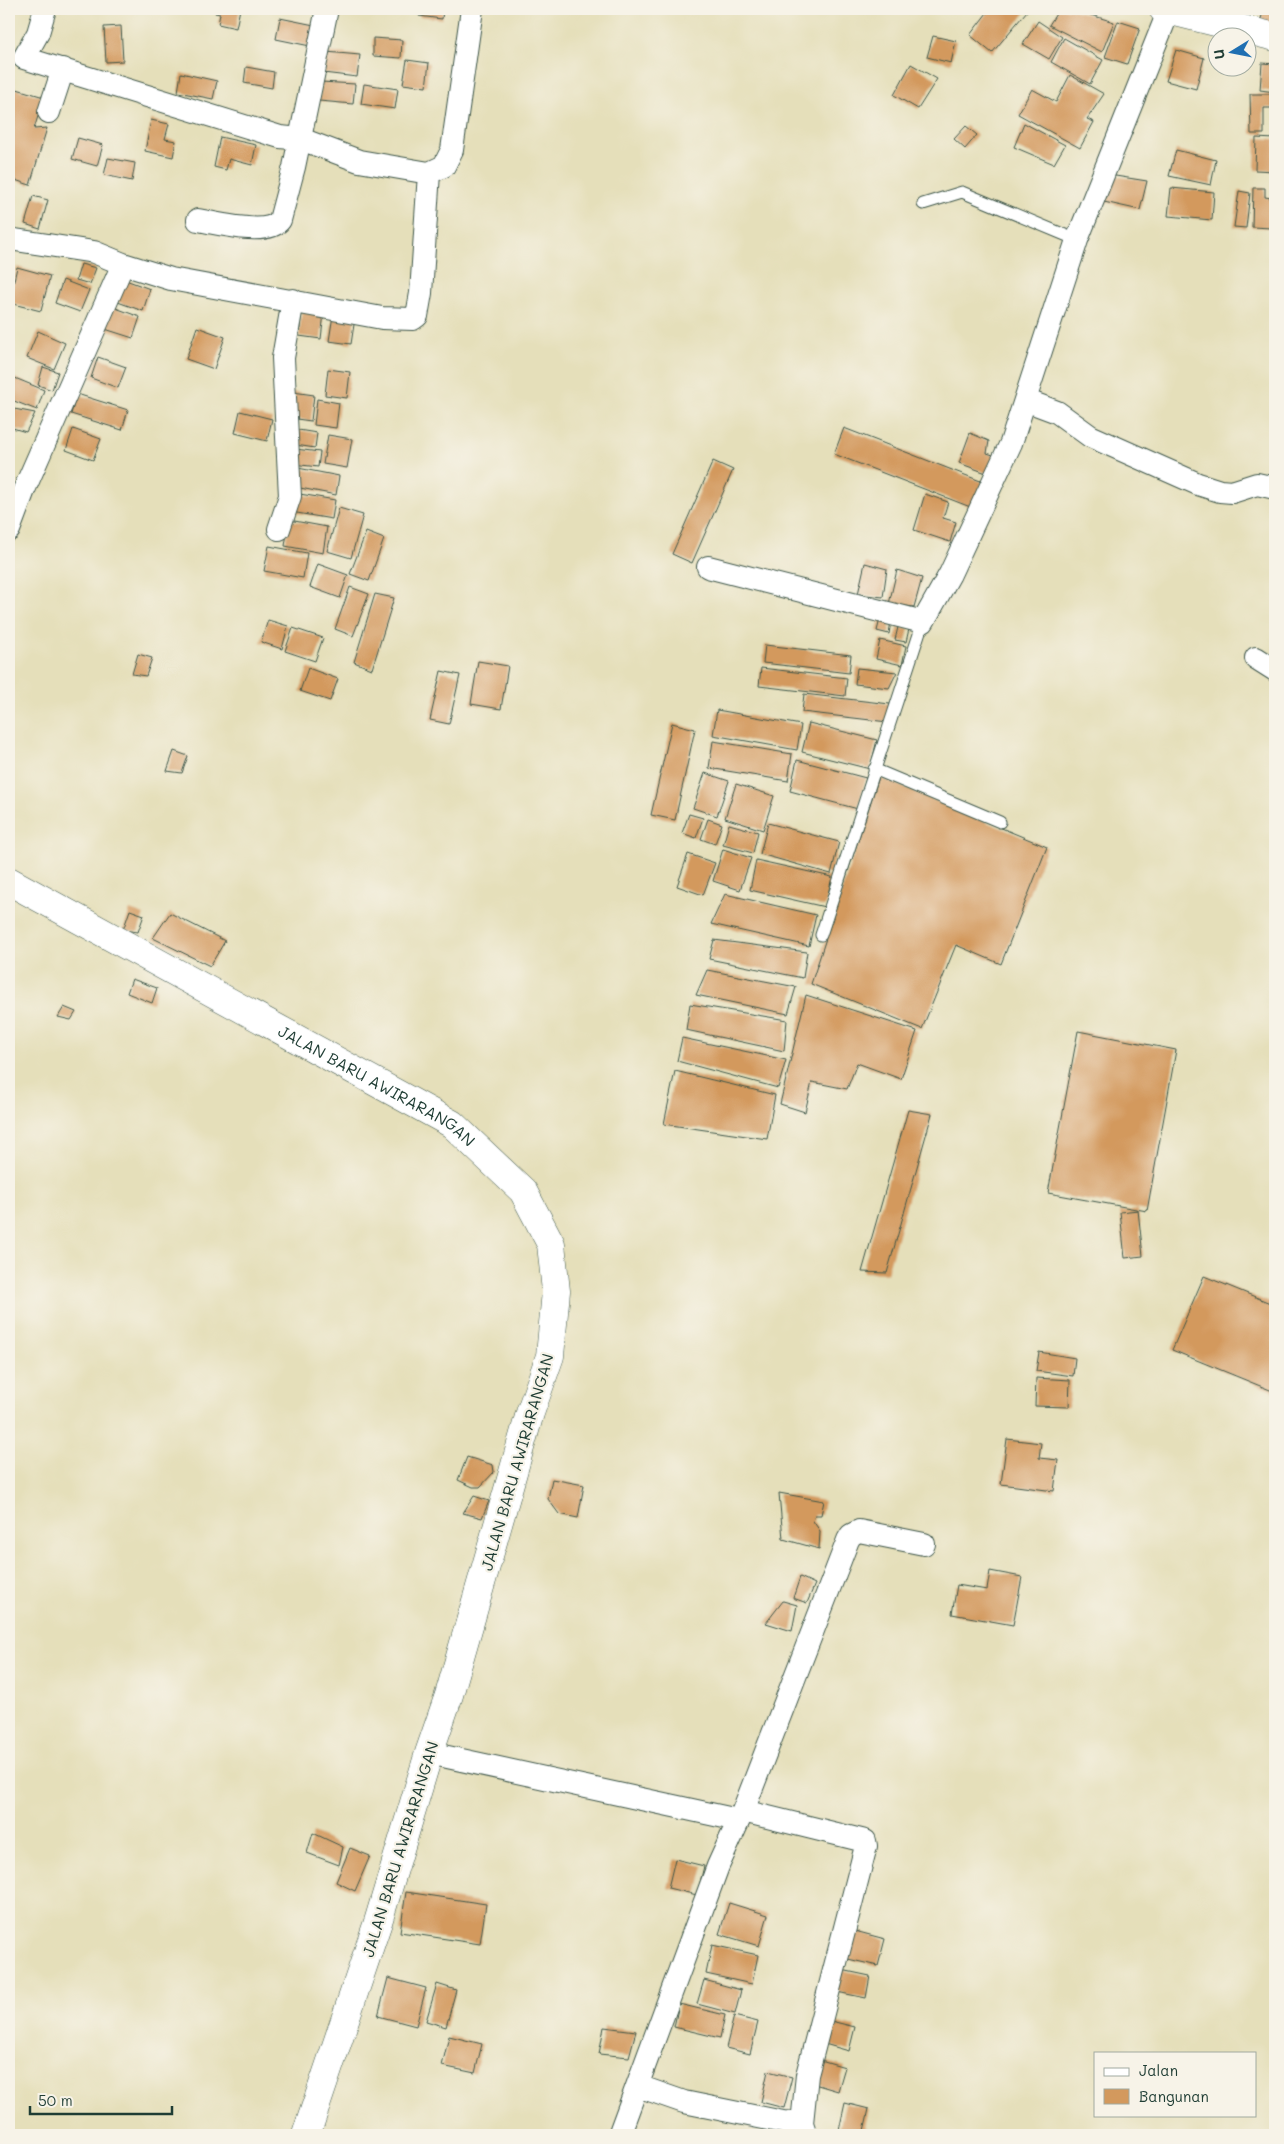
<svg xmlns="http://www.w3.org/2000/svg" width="1284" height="2144" viewBox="0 0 1284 2144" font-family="Mali,sans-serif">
<rect width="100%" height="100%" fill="#f7f3e8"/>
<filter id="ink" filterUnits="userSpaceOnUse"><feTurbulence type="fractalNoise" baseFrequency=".02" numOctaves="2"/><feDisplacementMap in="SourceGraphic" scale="10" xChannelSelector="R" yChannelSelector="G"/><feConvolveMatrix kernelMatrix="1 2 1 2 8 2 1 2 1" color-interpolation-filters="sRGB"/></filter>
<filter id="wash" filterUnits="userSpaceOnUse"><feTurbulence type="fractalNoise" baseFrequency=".0096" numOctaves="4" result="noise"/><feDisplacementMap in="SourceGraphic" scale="20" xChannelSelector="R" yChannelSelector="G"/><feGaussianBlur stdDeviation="1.12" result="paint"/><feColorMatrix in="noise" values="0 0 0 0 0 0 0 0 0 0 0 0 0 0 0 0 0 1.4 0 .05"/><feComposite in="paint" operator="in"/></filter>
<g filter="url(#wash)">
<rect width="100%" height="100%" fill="#e5dfba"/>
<g id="blocks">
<path fill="#d3995d" d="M216,9H240L236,28L218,24L220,14L215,13Z
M420,9H443L442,19L419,16Z
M990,9H1023L1027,11L992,53L970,35Z
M1059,9H1071L1114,22L1102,52L1049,25Z
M1264,9H1275V26L1260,22Z
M280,18L319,26L315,47L276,39Z
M1038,21L1062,37L1049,59L1023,44Z
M1118,21L1140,28L1127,64L1105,57Z
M121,26L123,61L106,62L104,27Z
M933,36L956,41L951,63L927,57Z
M373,38L402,40L401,58L373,56Z
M1064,38L1103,60L1090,84L1051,62Z
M1176,50L1204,58L1196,89L1166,81Z
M326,52L360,55L357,77L323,73Z
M407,60L429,63L426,87L403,84Z
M1262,63L1275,64V92L1260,90Z
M911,64L937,79L918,109L894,95Z
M246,67L274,72L272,88L244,83Z
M181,73L217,81L213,99L178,92Z
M1070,75L1104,94L1087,119L1094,122L1080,148L1018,114L1032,89L1056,102Z
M321,82L355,84L353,104L319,101Z
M364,84L398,89L395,109L361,104Z
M10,87L44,97L34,129L47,128L30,185L9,178Z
M1250,94H1274V108H1264V134H1251Z
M151,120L169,124L165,139L176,141L173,157L145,151Z
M1024,123L1065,145L1054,164L1014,147Z
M966,126L977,135L965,149L954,139Z
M220,137L256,145L252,165L229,159L226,170L214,167Z
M78,138L103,145L97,166L72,159Z
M1256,138L1275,139V171L1255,170Z
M1176,150L1216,160L1211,185L1169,176Z
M108,158L135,163L132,181L104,175Z
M1109,175L1147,181L1140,210L1104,202Z
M1171,188L1214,192L1212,220L1168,216Z
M1253,188H1265V197L1271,198V228L1252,227Z
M1239,191L1250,193L1246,228L1234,227Z
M33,196L48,200L40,229L25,224Z
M81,264L96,268L90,284L76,280Z
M17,267L50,276L41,311L9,303Z
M123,279L150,289L143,311L115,301Z
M63,280L89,290L80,312L55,303Z
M113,307L140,317L133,338L105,329Z
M302,310L324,313L321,339L299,336Z
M333,315L355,318L351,344L329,341Z
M197,327L225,337L214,369L186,359Z
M38,331L65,343L54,369L27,358Z
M98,357L126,367L118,388L91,378Z
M43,367L58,372L52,390L38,385Z
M328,369L350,372L347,398L325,395Z
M15,378L44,390L37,410L9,399Z
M293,392L314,395L311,421L289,418Z
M77,394L128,410L122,430L71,414Z
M317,399L339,403L336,428L314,425Z
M9,408L35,413L26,432L9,427Z
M240,411L272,419L267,441L235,433Z
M844,428L983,482L973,508L834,454Z
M73,429L101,439L93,460L66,450Z
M292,429L317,433L315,448L289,444Z
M970,433L989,441L987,453L996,456L989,474L959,463Z
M328,435L352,439L347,468L323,464Z
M295,449L320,452L318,467L293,464Z
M713,461L733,470L692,563L672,554Z
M298,468L339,476L336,495L295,487Z
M294,493L335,500L332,519L291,512Z
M925,494L948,502L943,518L956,522L950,542L914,530Z
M339,508L363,515L351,558L327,551Z
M289,520L327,527L323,553L285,546Z
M366,532L384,539L369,581L350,574Z
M269,546L307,553L303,578L264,571Z
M865,563L887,569L883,597L858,594Z
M318,564L348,575L340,598L310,587Z
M897,570L922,578L914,607L889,604Z
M350,587L369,594L353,636L335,629Z
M375,594L394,598L372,669L354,662Z
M880,619L891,621L889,634L877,631Z
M268,620L288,626L282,649L261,642Z
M898,627L909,629L906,642L895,640Z
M293,628L323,638L315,661L285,651Z
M880,640L906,646L902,665L876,659Z
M765,645L851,655L849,673L763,663Z
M138,654L152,658L146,676L132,674Z
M478,661L508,666L501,709L471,704Z
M308,668L338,679L330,701L300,691Z
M761,668L847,678L845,696L759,686Z
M857,668L897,672L889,688L855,684Z
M441,671L460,675L449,724L430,720Z
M804,694L890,704L888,722L802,712Z
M717,710L801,725L797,750L713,735Z
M672,723L695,729L675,820L651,815Z
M809,723L877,740L870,769L802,752Z
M713,741L792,754L788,781L709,768Z
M174,751L188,756L182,773L167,771Z
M797,760L866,778L858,809L790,791Z
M705,773L729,781L717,816L693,808Z
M879,777L1047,847L1001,964L956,945L922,1029L811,984Z
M736,784L774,796L763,830L725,818Z
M689,814L703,818L696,838L682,833Z
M708,819L722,824L715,844L701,839Z
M768,823L839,842L831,874L760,854Z
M729,824L758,832L753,853L723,845Z
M723,849L751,858L740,890L713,881Z
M688,854L715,863L703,895L677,886Z
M756,860L832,877L825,907L750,890Z
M725,894L816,915L809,946L711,924Z
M130,910L144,915L138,932L123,930Z
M170,913L225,941L210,966L153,938Z
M714,940L807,952L803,978L709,959Z
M707,970L796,987L788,1014L696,995Z
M132,979L157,988L152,1003L127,993Z
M806,995L917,1031L901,1079L857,1063L847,1089L812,1082L805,1112L780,1104Z
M690,1004L787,1020L784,1051L686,1030Z
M64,1007L76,1012L71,1020L58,1017Z
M1078,1031L1176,1050L1147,1211L1048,1193Z
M682,1038L786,1060L778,1088L677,1061Z
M675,1071L775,1095L767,1139L664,1124Z
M908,1110L932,1114L887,1273L862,1272Z
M1138,1210L1143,1256L1125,1258L1120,1212Z
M1204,1276L1275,1305V1392L1172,1350Z
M1039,1352L1075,1358L1073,1376L1036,1371Z
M1036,1378L1070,1380L1069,1407L1035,1406Z
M1007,1439L1041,1443L1039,1458L1058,1460L1054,1491L1001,1484Z
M467,1457L493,1465L494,1472L480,1487H473L458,1480Z
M552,1479L584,1485L578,1518L559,1514L548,1499Z
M779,1493L824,1501L821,1515H815L813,1521L820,1531L819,1549L783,1539Z
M474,1496L489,1501L482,1518L463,1513Z
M990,1571L1022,1577L1013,1625L952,1614L957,1585L987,1590Z
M800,1577L815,1584L807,1603L793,1598Z
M783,1601L797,1605L792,1631L766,1623Z
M313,1833L343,1847L339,1865L307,1853Z
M350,1848L370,1856L355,1891L336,1882Z
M675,1859L704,1866L697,1895L668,1888Z
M406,1892L486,1904L480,1944L400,1932Z
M729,1903L768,1915L759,1946L719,1934Z
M855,1931L885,1939L878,1966L848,1959Z
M712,1945L758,1955L752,1984L706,1974Z
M837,1969L870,1976L866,1998L832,1991Z
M388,1978L426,1988L416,2026L378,2016Z
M704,1980L741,1990L735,2014L697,2004Z
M437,1984L456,1990L446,2027L426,2021Z
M679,2004L725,2015L720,2038L674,2027Z
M734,2016L758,2022L750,2054L726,2048Z
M827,2020L855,2027L849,2051L821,2043Z
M604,2027L636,2031L629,2057L599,2054Z
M449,2036L482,2044L475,2073L442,2066Z
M817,2059L845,2067L838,2091L811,2083Z
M768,2071L792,2077L784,2108L761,2102Z
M845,2103L869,2109L863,2135H838Z"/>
</g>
</g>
<g filter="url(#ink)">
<use href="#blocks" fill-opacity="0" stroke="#3d5548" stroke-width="1"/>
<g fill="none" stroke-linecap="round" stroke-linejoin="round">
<defs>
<path id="service" d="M923,204L962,192L1077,240
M874,769L1000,822
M821,935L923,622"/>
<path id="minor" d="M45,9L38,33L24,58L280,137L301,139L359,161L429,173L444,166L452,150L472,9
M49,112L63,69
M198,220C216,223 268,237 280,220L294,167L327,9
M9,239L94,252L123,264L24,490L9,530
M123,264L171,279L382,318L413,319L417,316L421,293L429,173
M1025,400L1057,412L1090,436L1198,484L1220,491L1232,492L1257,484L1275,488
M279,529L290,496L283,358L293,300
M708,567L923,622L950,574L1011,443L1077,240L1169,10
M1256,658L1275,670
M429,1753L738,1820
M743,1811L865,1841L866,1846L807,2075L802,2123
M638,2086L684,2102L783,2122L802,2123L806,2135
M619,2135L718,1866L743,1811L848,1540L851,1535L859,1531L924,1544"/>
<g id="tertiary">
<path d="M1163,9L1275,37"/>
<path id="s1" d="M9,881L452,1124L523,1191L551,1244L556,1291L550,1356L530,1413L449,1695L429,1753L378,1922L306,2135"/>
</g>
</defs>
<use href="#service" stroke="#3d5548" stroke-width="13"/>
<use href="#minor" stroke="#3d5548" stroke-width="24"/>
<use href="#tertiary" stroke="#3d5548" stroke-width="29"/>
<use href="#service" stroke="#fff" stroke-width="11"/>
<use href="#minor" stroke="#fff" stroke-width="22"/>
<use href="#tertiary" stroke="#fff" stroke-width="28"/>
</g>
</g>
<g text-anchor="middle" stroke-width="4.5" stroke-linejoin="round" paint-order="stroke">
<g font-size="16" fill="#1f3d34" stroke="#f7f3e8">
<text dy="6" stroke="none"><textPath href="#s1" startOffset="421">JALAN BARU AWIRARANGAN</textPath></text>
<text transform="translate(517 1462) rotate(-74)" y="6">JALAN BARU AWIRARANGAN</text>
<text transform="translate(400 1849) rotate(-73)" y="6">JALAN BARU AWIRARANGAN</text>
</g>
</g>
<rect width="1284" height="2144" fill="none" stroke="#f7f3e8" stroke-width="30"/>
<rect x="1094" y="2052" width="162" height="65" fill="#f7f3e8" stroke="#a1aaa0"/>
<rect x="1104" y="2068" width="25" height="8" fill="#ffffff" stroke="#a1aaa0"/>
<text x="1139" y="2076" font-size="15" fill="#1f3d34">Jalan</text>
<rect x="1104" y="2089" width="25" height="15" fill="#d3995d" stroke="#a1aaa0"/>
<text x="1139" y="2102" font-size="15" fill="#1f3d34">Bangunan</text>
<g transform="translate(1232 52) rotate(260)"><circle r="24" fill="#f7f3e8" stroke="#a1aaa0"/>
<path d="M0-4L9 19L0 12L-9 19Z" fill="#1f6fb2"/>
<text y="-8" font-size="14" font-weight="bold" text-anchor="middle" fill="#1f3d34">U</text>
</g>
<path d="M30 2106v8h142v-8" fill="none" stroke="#1f3d34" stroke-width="2.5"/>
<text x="38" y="2106" font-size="15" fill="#1f3d34" stroke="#f7f3e8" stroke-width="4" paint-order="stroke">50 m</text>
</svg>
